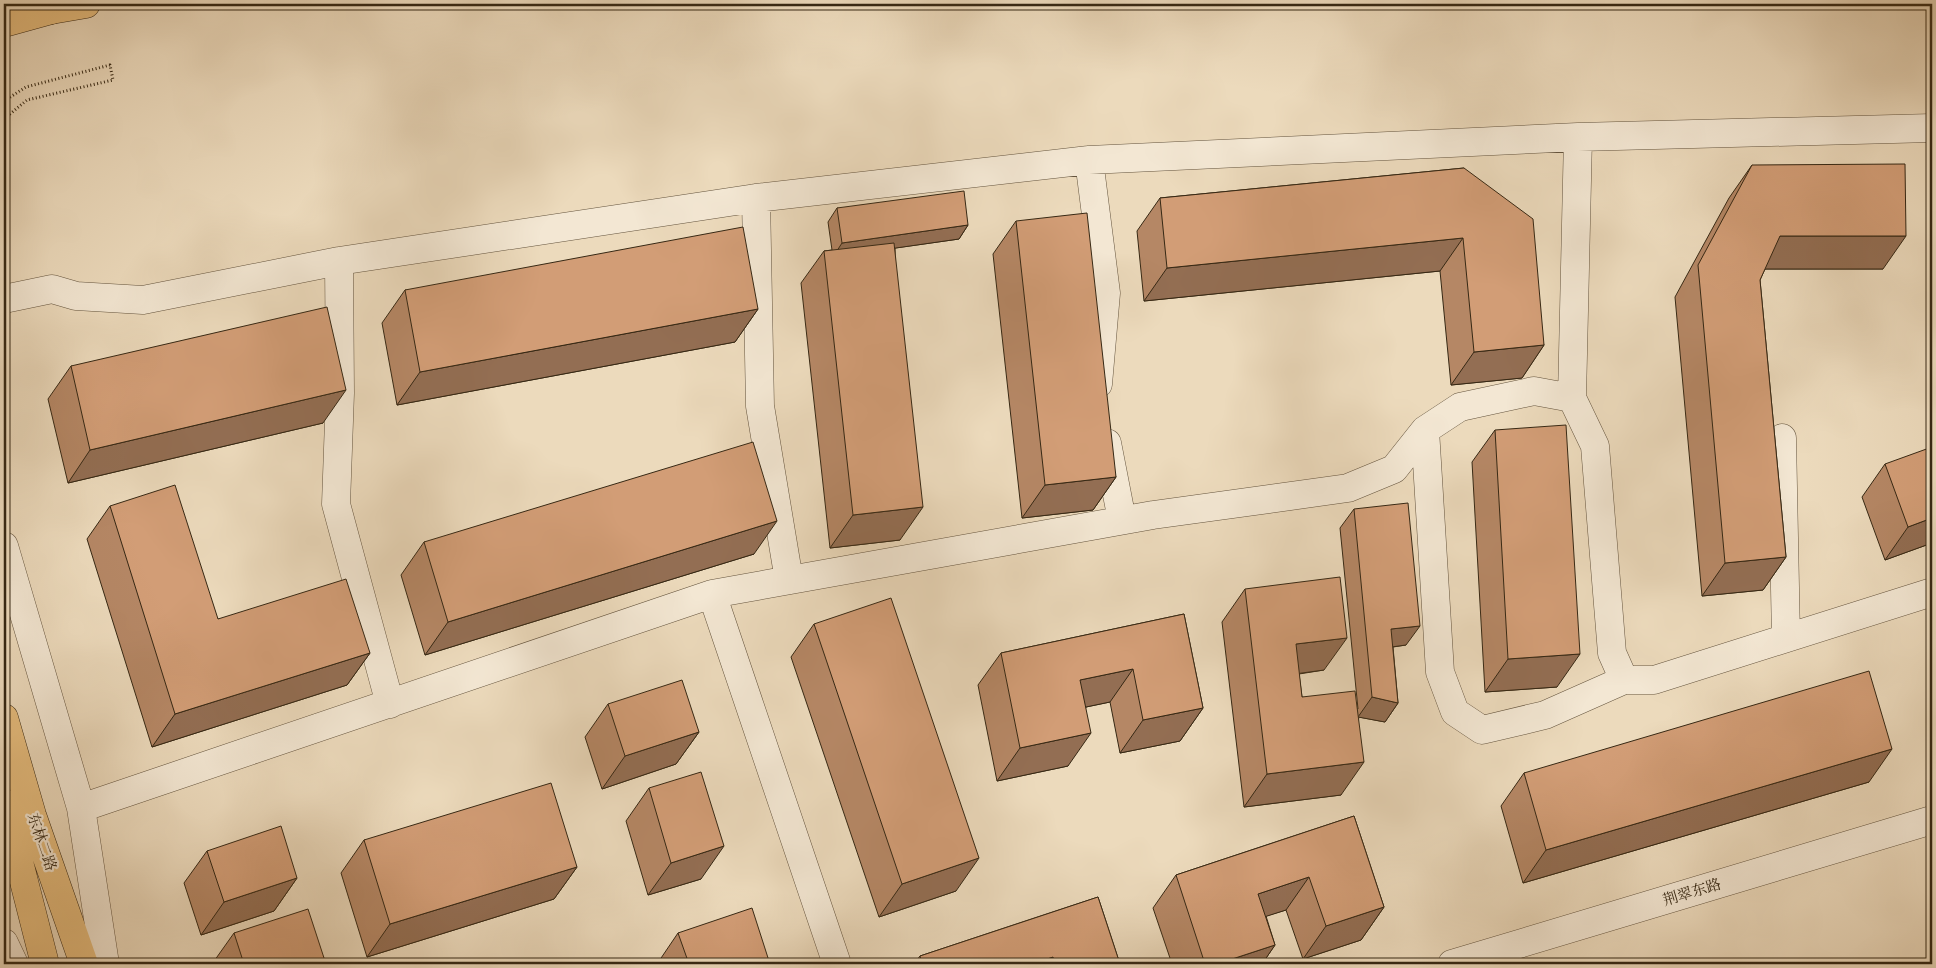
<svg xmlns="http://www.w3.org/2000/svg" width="1936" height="968" viewBox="0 0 1936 968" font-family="'Old Standard TT','Noto Serif SC',serif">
<rect width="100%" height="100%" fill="#ecdabc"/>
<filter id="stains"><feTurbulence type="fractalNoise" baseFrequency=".004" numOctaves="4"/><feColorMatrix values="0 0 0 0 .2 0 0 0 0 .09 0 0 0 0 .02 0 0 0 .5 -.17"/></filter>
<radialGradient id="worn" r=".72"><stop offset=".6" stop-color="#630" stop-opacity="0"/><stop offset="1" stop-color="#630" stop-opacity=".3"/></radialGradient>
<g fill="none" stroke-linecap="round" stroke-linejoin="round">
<defs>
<path id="minor" d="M1089,160L1106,293L1098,384
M756,198L760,406L789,580
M4,299L52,289L76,296L143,300L339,261
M1572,398L1578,137
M1425,430L1440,672L1455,712L1482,730L1545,715L1624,680
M1782,438L1786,638
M1107,443L1122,520
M4,546L81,808L105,964
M712,594L1153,515L1348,488L1394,469L1425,430L1460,407L1534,391L1572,398L1595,446L1612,653L1624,680H1654L1932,592
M390,704L336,504L340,393L339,261L756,198L1089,160L1578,137L1932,128
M81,808L712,594L837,964
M4,943L14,964
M1452,964L1932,820"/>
<path id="major" d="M4,23L51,10L86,4
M4,718L32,815L84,964
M4,803L45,964"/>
<path id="highway" d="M51,10L64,4"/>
</defs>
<use href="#minor" stroke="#64543e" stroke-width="29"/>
<use href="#major" stroke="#362814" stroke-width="29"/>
<use href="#highway" stroke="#362814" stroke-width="29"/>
<path stroke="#362814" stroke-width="3" stroke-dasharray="1 2.5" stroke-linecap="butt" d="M4,101L26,87L110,65L113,80L27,100L4,119"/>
<use href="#minor" stroke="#f3e7d3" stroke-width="28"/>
<use href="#major" stroke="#e6bd7e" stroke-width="28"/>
<use href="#highway" stroke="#e6bd7e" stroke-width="28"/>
</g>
<path fill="#b58765" stroke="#362814" d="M1752,165L1883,269H1765L1760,280L1786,557L1763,590L1702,596L1675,297L1729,198Z
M1464,168L1544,345L1522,378L1451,385L1440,271L1144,301L1137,231L1160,198Z
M837,208L968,225L959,239L895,248L900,540L830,548L801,283L824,251L832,250L828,222Z
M1016,221L1116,477L1093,510L1022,518L993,254Z
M405,290L758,309L735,342L397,405L382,323Z
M71,366L323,423L68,483L48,399Z
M1495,430L1557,687L1485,692L1472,462Z
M1885,464L1932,543L1885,560L1862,497Z
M110,506L218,619L370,653L347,685L152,747L87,539Z
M1354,509L1406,645L1393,647L1398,703L1385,722L1359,717L1341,795L1244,807L1222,622L1245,589L1324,670L1299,674L1302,697L1358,709L1340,528Z
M424,542L754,554L425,655L401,575Z
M1184,614L1203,708L1180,741L1120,753L1110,702L1086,707L1068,766L997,781L978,685L1001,653Z
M814,624L956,891L879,917L791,657Z
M608,704L699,732L676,764L602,789L585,737Z
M1524,773L1869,782L1523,883L1501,806Z
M649,788L701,879L648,895L626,821Z
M1354,816L1384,907L1361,940L1303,959L1286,910L1266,916L1275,945L1262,964H1172L1153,908L1176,875Z
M364,840L577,867L554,899L367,957L341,873Z
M207,851L297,878L274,911L201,935L184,883Z
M1098,897L1120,964H914L920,956Z
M234,933L323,964H212Z
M678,933L769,961L767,964H657Z"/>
<path fill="#936e53" stroke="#362814" d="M968,225L959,239L833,257L842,243Z
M1780,236H1906L1883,269H1757Z
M1463,238L1440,271L1144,301L1167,268Z
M758,309L735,342L397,405L420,372Z
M1544,345L1522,378L1451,385L1474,352Z
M346,390L323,423L68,483L90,450Z
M1116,477L1093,510L1022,518L1045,485Z
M923,507L900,540L830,548L853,515Z
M1932,518V543L1885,560L1908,527Z
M777,521L754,554L425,655L448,622Z
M1786,557L1763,590L1702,596L1725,563Z
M1420,626L1406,645L1377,649L1391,629Z
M1347,638L1324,670L1273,677L1296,644Z
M370,653L347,685L152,747L175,714Z
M1580,654L1557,687L1485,692L1508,659Z
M1133,669L1110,702L1057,713L1080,680Z
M1372,697L1398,703L1385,722L1358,717Z
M1203,708L1180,741L1120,753L1143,720Z
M699,732L676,764L602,789L625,756Z
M1091,733L1068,766L997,781L1020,748Z
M1892,749L1869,782L1523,883L1546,850Z
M1364,762L1341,795L1244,807L1267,774Z
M724,846L701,879L648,895L671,863Z
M979,858L956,891L879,917L902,884Z
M577,867L554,899L367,957L390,924Z
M1309,877L1286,910L1236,926L1258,894Z
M297,878L274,911L201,935L224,902Z
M1384,907L1361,940L1303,959L1326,926Z
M1275,945L1262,964H1217Z
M1053,957L1048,964H1032Z
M769,961L767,964H758Z"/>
<path fill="#d29d76" stroke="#362814" d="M1905,164L1906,236H1780L1760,280L1786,557L1725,563L1698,265L1752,165Z
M1464,168L1533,219L1544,345L1474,352L1463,238L1167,268L1160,198Z
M964,191L968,225L842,243L837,208Z
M1087,213L1116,477L1045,485L1016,221Z
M743,227L758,309L420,372L405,290Z
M894,243L923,507L853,515L824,251Z
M327,307L346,390L90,450L71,366Z
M1566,425L1580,654L1508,659L1495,430Z
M753,442L777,521L448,622L424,542Z
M1932,447V518L1908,527L1885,464Z
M175,485L218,619L346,579L370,653L175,714L110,506Z
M1408,503L1420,626L1391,629L1398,703L1372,697L1354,509Z
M1340,577L1347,638L1296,644L1302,697L1355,691L1364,762L1267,774L1245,589Z
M891,598L979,858L902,884L814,624Z
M1184,614L1203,708L1143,720L1133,669L1080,680L1091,733L1020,748L1001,653Z
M1869,671L1892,749L1546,850L1524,773Z
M682,680L699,732L625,756L608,704Z
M701,772L724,846L671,863L649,788Z
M551,783L577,867L390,924L364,840Z
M1354,816L1384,907L1326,926L1309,877L1258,894L1275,945L1217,964H1205L1176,875Z
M281,826L297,878L224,902L207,851Z
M1098,897L1120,964H1055L1053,957L1032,964H922L920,956Z
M752,908L769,961L758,964H689L678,933Z
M308,909L325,961L316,964H244L234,933Z"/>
<g text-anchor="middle" stroke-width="4.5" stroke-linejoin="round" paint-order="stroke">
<g font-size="15" fill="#362814" stroke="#f3e7d3">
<text transform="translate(42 842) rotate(71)" y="5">东林二路</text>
<text transform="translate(1692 892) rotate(-17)" y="5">荆翠东路</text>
</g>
</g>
<rect width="1936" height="968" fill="none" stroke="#ecdabc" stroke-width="20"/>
<rect x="5" y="5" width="1926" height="958" fill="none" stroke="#362814" stroke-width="2.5"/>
<rect x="10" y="10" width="1916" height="948" fill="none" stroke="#362814"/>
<rect width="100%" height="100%" filter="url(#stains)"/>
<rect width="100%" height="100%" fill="url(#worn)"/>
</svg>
